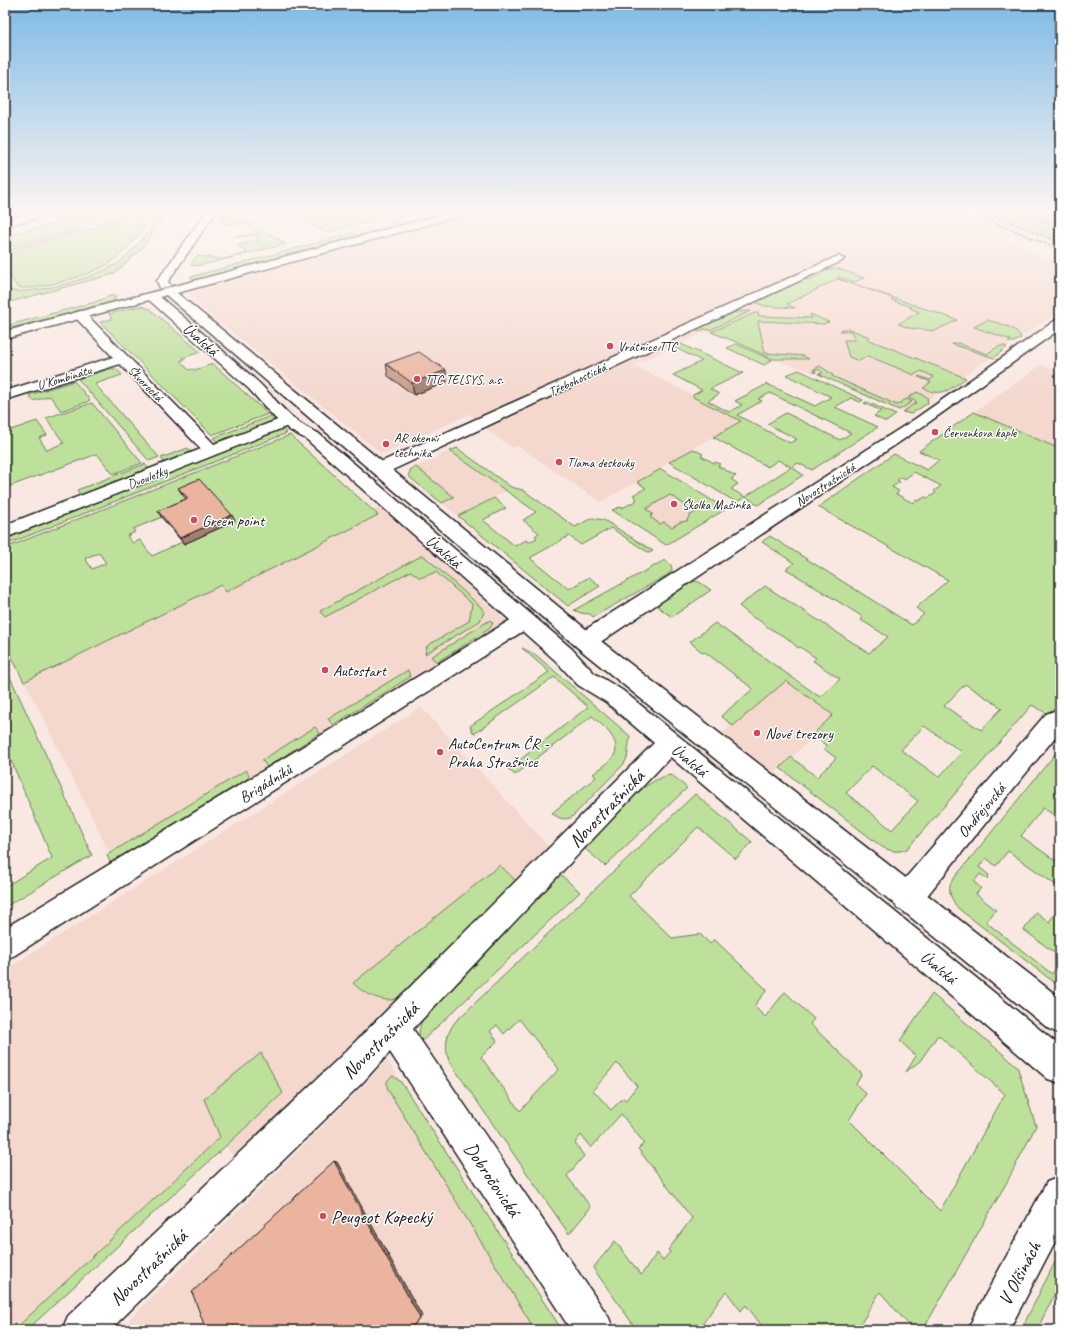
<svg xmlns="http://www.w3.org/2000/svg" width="1065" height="1335" viewBox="0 0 1065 1335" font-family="Caveat,sans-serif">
<rect width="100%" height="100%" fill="#f9e8e2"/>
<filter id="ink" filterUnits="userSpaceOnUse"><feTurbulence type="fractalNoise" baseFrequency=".025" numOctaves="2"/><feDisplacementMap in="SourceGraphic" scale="8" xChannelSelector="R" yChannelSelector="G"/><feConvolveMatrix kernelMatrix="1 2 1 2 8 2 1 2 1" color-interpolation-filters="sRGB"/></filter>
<g filter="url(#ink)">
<path fill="#f4d8ce" d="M433,212H452L359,237L353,233Z
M485,212H952L1044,257L1060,263V311L907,414L818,374L773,359L734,341L711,332H706L634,365L741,421L659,468L726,509L669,543L620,507L622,508L636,501V497L633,495L646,488L637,482L600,502L518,446L512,448L491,433L470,414L382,454L202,308L189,294L192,291L204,287L406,232Z
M959,212H994L1060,238V254Z
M1013,212H1028L1060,223V228Z
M1041,365L1060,372V449L974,412Z
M450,451L466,463L506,491L458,516L408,476L411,469Z
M380,507L508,622L116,866L23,678Z
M786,681L834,715L812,735L811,739L772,776L720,735Z
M421,707L552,850L360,1038L234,1157L219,1137L14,1330H5V970Z
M387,1060L562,1330H119L361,1088Z"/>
<path fill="#bde09a" stroke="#6c7e5b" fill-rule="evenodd" d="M69,212H75L85,218L107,212H162L167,215L140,250L114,274L6,303L5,284L9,290C32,296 93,278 113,266C125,260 150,233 154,220C141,206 109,225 92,223C84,223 76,216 69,212Z
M224,212H233L286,244L202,265L192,266L191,264L197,256L223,259L248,253L236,245L260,240L254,236L235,237L258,233L246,224H221L223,220H219Z
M290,212H374L379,215L375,216L380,219L331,232H325Z
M994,212H1013L1060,228V238Z
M1028,212H1060V223Z
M58,215H66L81,224V227L77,230L5,248V236L62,222L50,217Z
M131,218H140L146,221V224C137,237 124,253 111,262C98,273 32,293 17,287L5,268V251Z
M353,233L359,237L194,281L190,277Z
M829,269H839L864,278L854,282L839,277L837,278L957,320L935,331L909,328L898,324L919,312L910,308L912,307L891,300L893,298L838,279L787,304L795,308L765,306L757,303L758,301L806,279L809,280Z
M115,294L117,296L113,298L117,302L5,332V326L95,302Z
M140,306L150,309L200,352L183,358L184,360L180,361L189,370L193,369L194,370L213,364L268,414L212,435L100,322L112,319L109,314Z
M751,311L710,330L704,329L699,332L697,329L735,312Z
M755,313H758L759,316L812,318L810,314L829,322L823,324L758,321L765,353L804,356L809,359H773L734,341L711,332Z
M987,320C997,323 1018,327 1021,338L1014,342H1008L1011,340L974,327Z
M842,329H849L870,337L867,339L966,378C950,389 943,398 923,388L931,382L918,377L919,376L930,380L934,377L921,371L914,375L868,356L859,361L849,357L844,340H855L851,331H840Z
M958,343L987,354C993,350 1000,343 1007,347L994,358L952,344Z
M681,344L743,373L710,389L719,394L708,401L729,412L742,405L735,401L767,384L815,406L831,397L786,375L799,370L863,400L860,402L851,398L835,407L878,427L812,470L798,463L792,467L803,475L758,505L746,497L736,502L669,462L693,449L703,454L701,456L714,463L716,462L720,464L718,466L736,476L731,479L738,484L731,489L745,497L791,467L778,460L768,467L713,437L741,421L693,397V395L702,390L673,375L702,361L673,347ZM770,393L851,433L840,440L786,413L767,424L797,439L790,443L737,415L762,401L758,399Z
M736,344L772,360L764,365L727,348Z
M820,366L833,375L832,376L897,405L906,399L912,402L899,410L818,374L823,373L820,370L814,369L816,373L813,371L814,369Z
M109,369H117L122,375L95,384L159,457L149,461L78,379Z
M74,381L90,400L87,402L61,411L50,396L33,401L29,395Z
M917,392L927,397L928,403L911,414L903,412L917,402L908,398Z
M867,402L896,415L886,422L874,416L881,411L864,403Z
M92,403L142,463L113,474L97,454L5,488V432L37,421L47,435L39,438L47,450L64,443L46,418Z
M974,412L1060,449V721L1032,705L907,849C898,853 890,851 882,847L780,768L791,757L817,777L836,758L824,749L827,746L812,735L833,715L786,681L733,726L721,716L753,689L705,652L703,653L690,642L715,623L820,697L840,679L813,661L816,658L800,647L798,648L787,638L769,628L756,618L755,619L739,606L765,586L869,653L888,637L861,620L863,617L786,569L794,563L762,542L770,536L912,625L924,614L916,608L948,580L818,507L894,454L927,470L939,460L919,451ZM914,472L941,486L934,491L936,493L928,498L925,497L918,501L916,500L913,503L896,494L899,491L892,487L900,482L897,480L902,477L905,479ZM965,684L1002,708L981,730L944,706ZM924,726L962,752L939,777L901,750ZM872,766L918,801L892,830L846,793Z
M271,416L276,421L225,440L217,441L213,438Z
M281,428L287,433L5,545V537Z
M290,435L378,515L226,592L221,585L24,682L5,643V548ZM195,509L182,542L152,556L140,540L133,543L127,536L135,532L133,529L162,517ZM99,553L106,563L92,569L85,558Z
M188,448L192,452L190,453L165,463L161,458Z
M457,448L511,487L523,490L575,527L592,518L604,520L653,551L649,553L611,528L581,545L569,536L530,558L569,589L589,577L600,586L568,606L458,516L494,498L506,508L483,520L515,546L526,540L529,542L537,538L535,536L539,533L523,520L536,512L450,451Z
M145,464L149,469L81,496L77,490Z
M416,467L454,497L442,503L408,476L411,469Z
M661,469L726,509L666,545L612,510L620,507L622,508L636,501V497L633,495L646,488L637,482ZM670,495L696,512L689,516L687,521L680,522L672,527L664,522L660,524L650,517L653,514L646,509Z
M423,555L481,607L484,612L480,621L425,654L427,646L469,621L472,604L436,572L420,578L411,571L325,617L320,611Z
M665,560L671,565L672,570L669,574L600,613L593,617L590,614L581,613L574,610Z
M694,581L699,582L711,590L672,617L658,607L659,602Z
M490,620L493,623L489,629L437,662L431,657Z
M522,648L536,655L630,736L627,758L624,764L572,817C564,821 558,818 552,813L596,777L593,774C599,769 606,765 611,760C626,743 603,726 592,716L515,775L508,769L588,707L554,677L474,734L470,726L549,672Z
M5,666L92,855L5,907V884L6,886L52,858L5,746Z
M408,670L410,677L333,725L328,719Z
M315,727L320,733L267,767L262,760Z
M1060,748V819L1043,808L1021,836L1060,864V888L1008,851L996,866L986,858L979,867L989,875L987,879L980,874L974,882L981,888L976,894L996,910L986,922L1052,974L1060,962V987L959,909C952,901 947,891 951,882Z
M246,770L250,777L110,863L107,855Z
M672,775L687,788L605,866L583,847C602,828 646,775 672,775Z
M695,794L752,842L736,859L698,827L629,896L672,938L700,934L710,944L714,939L767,990L754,1006L765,1017L785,992L814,1019L810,1024L862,1074L856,1084L866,1094L849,1120L940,1211L1005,1094L938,1035L920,1061L906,1072L916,1056L900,1041L932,994L1017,1066L1036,1126L1008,1180L923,1330H913L880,1292L857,1330H765L746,1305L741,1311L726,1291L698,1330H637L593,1268L615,1241L641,1275L657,1253L663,1260L670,1252L668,1250L692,1218L638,1149L644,1143L621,1114L591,1148L581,1135L575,1143L584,1156L567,1176L591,1207L569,1234L449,1061C444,1047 446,1034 455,1022ZM519,1019L559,1069L520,1111L481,1057L497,1041L490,1031L497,1025L504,1034ZM617,1063L637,1086L626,1100L623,1098L611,1110L593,1090Z
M500,865L516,881L459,939L396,999C382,1003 362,993 353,983Z
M560,874L580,892L421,1042C414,1024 429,1010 440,997Z
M1060,906V957L1024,930L1036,912L1049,922Z
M261,1053L283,1093L27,1330H14L220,1137L204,1099Z
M393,1076L401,1082L562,1330H535L388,1090C386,1084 386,1079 393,1076Z
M1060,1252V1283L1037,1330H1021Z"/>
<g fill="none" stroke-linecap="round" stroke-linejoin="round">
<defs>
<path id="minor" d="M38,212H56L54,214L5,226V220Z
M838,256L844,259L842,261L386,473L380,474L374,473L372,469L374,465Z
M80,311L84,312L214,444L283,418L288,416L293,418L296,421L293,424L5,538V525L201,449L120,364L5,400V391L113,357L76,318L74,315L76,312Z
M1060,319V329L925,425L593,647L585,649L577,647L574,641L577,635L915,419L1056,320Z
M524,613L531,616L534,621L531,626L15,955L5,960V928L517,616Z
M1054,711L1060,713V731L917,908L907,912L897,908L893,898L897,888L1046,714Z
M669,733L677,736L681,743L677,750L413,1029L608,1316L614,1330H571L390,1052L363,1082L110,1330H62L68,1316L339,1058L661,736Z"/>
<path id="tertiary" d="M206,212H216L167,283H159L157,281Z"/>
<path id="secondary" d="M452,212H469L467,214L177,293L593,635L1060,998V1034L1049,1029L577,647L166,295L160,297C193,325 226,353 258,382C279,402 288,420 318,433L572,649L594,673L622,690L1060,1046V1083L1048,1079L606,702L578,685L556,661L306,439L291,431L275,418L249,389L149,300L5,339V331L161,290L157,281L159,279H167L171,287Z
M1060,1177V1232L1009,1330H968L974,1316L1047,1182Z"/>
</defs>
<use href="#minor" stroke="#1c1c1c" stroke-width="3"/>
<use href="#tertiary" stroke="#1c1c1c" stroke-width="3"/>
<use href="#secondary" stroke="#1c1c1c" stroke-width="3"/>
<use href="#minor" fill="#fff" fill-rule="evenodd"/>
<use href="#tertiary" fill="#fff" fill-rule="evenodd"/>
<use href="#secondary" fill="#fff" fill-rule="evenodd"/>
<path stroke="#1c1c1c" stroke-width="1" d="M383,224L390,218L388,212
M390,224L406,212
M5,331L446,212"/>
<path stroke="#1c1c1c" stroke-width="1.5" stroke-dasharray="3 1.5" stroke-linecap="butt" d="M968,212L1060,249
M1021,212L1060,225
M986,213L1060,242"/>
</g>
<path fill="#c99b88" stroke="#1c1c1c" d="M386,364L447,382L414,395L388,376Z
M178,488L235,521L184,544L161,517L158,511L186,499L182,494Z"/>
<path fill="#a47e6f" stroke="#1c1c1c" d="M446,370L447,382L414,395L412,383Z
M232,515L235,521L184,544L180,538Z
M334,1161L337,1162L422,1316L409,1330Z"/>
<path fill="#eab49e" stroke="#1c1c1c" d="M419,352L446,370L412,383L386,364Z
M199,479L232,515L180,538L158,511L188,498L178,488Z
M334,1161L420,1318L409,1330H206L192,1292Z"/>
</g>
<linearGradient id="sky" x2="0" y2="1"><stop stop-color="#7fbbe6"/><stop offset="0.53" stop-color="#fcf5f2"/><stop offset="1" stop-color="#fcf5f2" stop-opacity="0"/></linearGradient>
<rect width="1065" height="399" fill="url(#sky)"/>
<g fill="#d1495b" stroke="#fff" stroke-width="1.5">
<circle cx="610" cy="346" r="4"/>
<circle cx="417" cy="379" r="4"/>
<circle cx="935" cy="432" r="4"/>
<circle cx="386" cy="444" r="4"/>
<circle cx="559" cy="462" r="4"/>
<circle cx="674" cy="504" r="4"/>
<circle cx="194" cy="520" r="4"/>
<circle cx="325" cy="670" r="4"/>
<circle cx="757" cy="733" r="4"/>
<circle cx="440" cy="752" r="4"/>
<circle cx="323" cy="1216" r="4"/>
</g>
<g text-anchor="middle" stroke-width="3" stroke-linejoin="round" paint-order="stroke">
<g font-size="13" fill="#1c1c1c" stroke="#fff" text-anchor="start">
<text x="618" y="351">Vrátnice TTC</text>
<text x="425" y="384">TTC TELSYS, a.s.</text>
<text x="943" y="437">Červenkova kaple</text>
<text x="394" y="442">AR okenní<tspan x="394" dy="15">technika</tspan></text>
<text x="567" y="467">Tlama deskovky</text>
<text x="682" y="509">Školka Mašinka</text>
</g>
<g font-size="13" fill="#1c1c1c" stroke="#fff">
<text transform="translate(64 377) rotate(-17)" y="5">U Kombinátu</text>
<text transform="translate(577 379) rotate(-25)" y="5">Třebohostická</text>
<text transform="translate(146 383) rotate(46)" y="5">Škvorecká</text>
<text transform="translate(147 477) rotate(-21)" y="5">Dvouletky</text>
<text transform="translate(825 484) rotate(-33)" y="5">Novostrašnická</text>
</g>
<g font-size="16" fill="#1c1c1c" stroke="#fff">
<text transform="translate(201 339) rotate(41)" y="6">Úvalská</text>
<text transform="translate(444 551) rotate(41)" y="6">Úvalská</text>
<text transform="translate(690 760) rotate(40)" y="6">Úvalská</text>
<text transform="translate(265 783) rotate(-32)" y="6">Brigádníků</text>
<text transform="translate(981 810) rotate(-50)" y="6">Ondřejovská</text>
<text transform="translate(939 967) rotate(40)" y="6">Úvalská</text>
</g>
<g font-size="16" fill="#1c1c1c" stroke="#fff" text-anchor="start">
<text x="202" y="526">Green point</text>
<text x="333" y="676">Autostart</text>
<text x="765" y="739">Nové trezory</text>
<text x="448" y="749">AutoCentrum ČR -<tspan x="448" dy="18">Praha Strašnice</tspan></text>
</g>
<g font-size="19" fill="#1c1c1c" stroke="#fff">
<text transform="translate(606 808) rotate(-46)" y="7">Novostrašnická</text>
<text transform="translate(380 1040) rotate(-45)" y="7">Novostrašnická</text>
<text transform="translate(493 1179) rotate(56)" y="7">Dobročovická</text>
<text transform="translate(148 1267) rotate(-44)" y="7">Novostrašnická</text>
<text transform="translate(1019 1273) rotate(-62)" y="7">V Olšinách</text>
</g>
<g font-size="19" fill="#1c1c1c" stroke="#fff" text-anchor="start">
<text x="331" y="1223">Peugeot Kopecký</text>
</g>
</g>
<rect width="1065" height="1335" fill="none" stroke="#fff" stroke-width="20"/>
<rect x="10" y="10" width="1045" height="1315" fill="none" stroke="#1c1c1c" stroke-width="1.5" filter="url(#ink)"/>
</svg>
